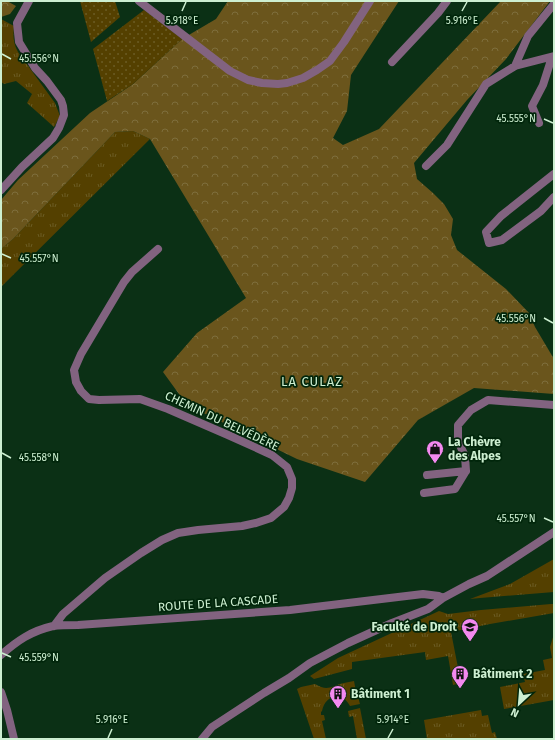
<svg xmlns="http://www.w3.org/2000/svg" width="555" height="740" viewBox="0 0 555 740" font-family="'Fira Sans',sans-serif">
<defs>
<pattern id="grass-tufts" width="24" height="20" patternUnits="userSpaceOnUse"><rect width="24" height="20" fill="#544000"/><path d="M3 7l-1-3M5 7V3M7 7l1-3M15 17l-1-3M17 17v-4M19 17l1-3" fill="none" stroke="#6b5c24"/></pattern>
<pattern id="forest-crowns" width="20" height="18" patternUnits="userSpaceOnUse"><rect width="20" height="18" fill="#6a551c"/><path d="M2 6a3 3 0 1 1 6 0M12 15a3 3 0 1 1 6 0" fill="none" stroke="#7e6e3c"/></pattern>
<pattern id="garden-dots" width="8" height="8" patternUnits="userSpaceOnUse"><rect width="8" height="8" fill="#544000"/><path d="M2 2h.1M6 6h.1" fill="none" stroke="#6b5c24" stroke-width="1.8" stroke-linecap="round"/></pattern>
</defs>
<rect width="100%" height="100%" fill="#0b3015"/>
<path fill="url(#grass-tufts)" d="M1,19L14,26C13,36 13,43 18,52L55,103L60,116L54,127L27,103L32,94L16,81L4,84L1,82Z
M133,131L150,139L1,287V249L13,239L115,132Z
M554,559V592L480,598L470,599L510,584Z
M551,604H554V613L490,624L451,632L461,683L453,685L448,656L426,660L425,652L352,662V669L314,679L310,676L338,658L439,611L448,614L481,610Z
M554,634V700L504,709L500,687L525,682L523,674L545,670L543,660L552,658L550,647Z
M354,681C355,689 358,696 360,704L350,706C342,690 325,695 322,711L321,712V715H324L325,720L322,721L326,739H314L297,689L301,687L315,684C328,692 331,686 344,683C347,682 351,682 354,681Z
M360,708L366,739H357L353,716L349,717L348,711Z
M481,710L482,716L488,715L492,733L495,732L497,739H427L424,720Z"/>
<path fill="url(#forest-crowns)" d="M1,1H7L16,6L10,14L1,17Z
M228,1H399L351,75L347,111L333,138L343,145L379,129L501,1H550L506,59L467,100L414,163L417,179L433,193L444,204L453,219L451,235L457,250L506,289L529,313L535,327L554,359V394L474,388L418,420L365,482L297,459L187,405L163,372L197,333L246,298L150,139L133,131L115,132L13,239L1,249V200L18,180L90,113L133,84L182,39L216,19Z"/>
<path fill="url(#garden-dots)" d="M80,1H115L120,17L91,42Z
M144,10L182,39L133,84L107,101L93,49Z"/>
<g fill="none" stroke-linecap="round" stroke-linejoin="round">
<path stroke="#826380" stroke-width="8" d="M392,62L438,13L447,1
M515,66L528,36L554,4
M539,123L532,106L543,85L552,57
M426,166L447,145L486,84L515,66L554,56
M554,174L501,216L486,232L489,243L502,240L541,211L554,197
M1,190L22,167L53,138L59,128L64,115L63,106L61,100L47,81L35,68L19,42L17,23L29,1
M427,475L466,471
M424,493L455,489L466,471L465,456L458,441V425L471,410L488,400L554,405
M54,626L63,614L105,578L141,553L162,540L178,533L198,530L242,526L256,523L271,518L284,507L289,498L292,488V479L287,467L272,455L228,435L168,409L140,399L99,400L89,399L81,391L76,382L74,370L81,354L124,282L132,272L158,249
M1,655C17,641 31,631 53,626C61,625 70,625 78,625L290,610L423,594L439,596L443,598
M1,692L7,710L14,739
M202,739L212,727L264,693L289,678L310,663L348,643L392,623L428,609L443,598L469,584L487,576L554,532"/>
<path stroke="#826380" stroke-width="8" d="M139,1L230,71L248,80L262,83L278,84L287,83L303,78L317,70L330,61L344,42L370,1"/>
</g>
<path fill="none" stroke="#cdefd1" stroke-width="1.5" d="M182,11L186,2M462,11L467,2M2,54L11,59M544,119L553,123M2,254L11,258M544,318L553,323M2,453L11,458M544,518L553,522M2,653L11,657M108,738L112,729M388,738L393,729"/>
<defs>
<symbol id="shop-pin" viewBox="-11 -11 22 30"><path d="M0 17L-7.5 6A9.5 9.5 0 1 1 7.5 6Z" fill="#f489f0" stroke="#01260b"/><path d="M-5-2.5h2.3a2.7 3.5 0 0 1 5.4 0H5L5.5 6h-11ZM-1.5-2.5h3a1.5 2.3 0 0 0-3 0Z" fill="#111"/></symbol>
<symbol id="university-pin" viewBox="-11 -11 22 30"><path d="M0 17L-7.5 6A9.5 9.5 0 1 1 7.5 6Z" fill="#f489f0" stroke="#01260b"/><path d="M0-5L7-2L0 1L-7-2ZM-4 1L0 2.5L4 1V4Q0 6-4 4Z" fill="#111"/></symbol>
<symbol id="building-pin" viewBox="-11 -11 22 30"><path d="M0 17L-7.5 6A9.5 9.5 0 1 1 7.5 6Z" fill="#f489f0" stroke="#01260b"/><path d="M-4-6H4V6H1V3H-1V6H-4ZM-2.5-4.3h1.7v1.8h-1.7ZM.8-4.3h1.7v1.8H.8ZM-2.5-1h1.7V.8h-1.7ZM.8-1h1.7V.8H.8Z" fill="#111"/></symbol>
</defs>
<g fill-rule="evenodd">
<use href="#shop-pin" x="425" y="439" width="20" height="27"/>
<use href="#university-pin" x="460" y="617" width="20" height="27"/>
<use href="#building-pin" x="450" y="664" width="20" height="27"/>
<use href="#building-pin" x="328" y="684" width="20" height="27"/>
</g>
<g text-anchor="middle" stroke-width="3.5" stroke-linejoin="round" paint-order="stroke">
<g font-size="12" fill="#cdefd1" stroke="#01260b">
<text transform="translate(222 421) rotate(25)" y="4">CHEMIN DU BELVÉDÈRE</text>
<text transform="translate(218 603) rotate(-4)" y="4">ROUTE DE LA CASCADE</text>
</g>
<g font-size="12" font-weight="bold" fill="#cdefd1" stroke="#01260b" text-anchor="start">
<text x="448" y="446">La Chèvre<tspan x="448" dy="14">des Alpes</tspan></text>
<text x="457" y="631" text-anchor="end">Faculté de Droit</text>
<text x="473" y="678">Bâtiment 2</text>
<text x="351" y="698">Bâtiment 1</text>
</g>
<g font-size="13" letter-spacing="1" fill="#cdefd1" stroke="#01260b">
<text x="312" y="386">LA CULAZ</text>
</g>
</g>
<g font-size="10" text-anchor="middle" fill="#cdefd1" stroke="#01260b" stroke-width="3.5" stroke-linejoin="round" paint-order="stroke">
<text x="182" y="24">5.918°E</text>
<text x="462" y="24">5.916°E</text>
<text x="39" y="62">45.556°N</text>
<text x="516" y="122">45.555°N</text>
<text x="39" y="262">45.557°N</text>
<text x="516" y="322">45.556°N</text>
<text x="39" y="461">45.558°N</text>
<text x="516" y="522">45.557°N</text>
<text x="39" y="661">45.559°N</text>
<text x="112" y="723">5.916°E</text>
<text x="393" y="723">5.914°E</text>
</g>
<rect width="555" height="740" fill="none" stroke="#cdefd1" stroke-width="4"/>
<g transform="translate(519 704) rotate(206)" stroke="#01260b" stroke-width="3" paint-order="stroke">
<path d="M0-3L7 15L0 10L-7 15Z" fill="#cdefd1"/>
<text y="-6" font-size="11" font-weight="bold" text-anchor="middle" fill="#cdefd1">N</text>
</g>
</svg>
